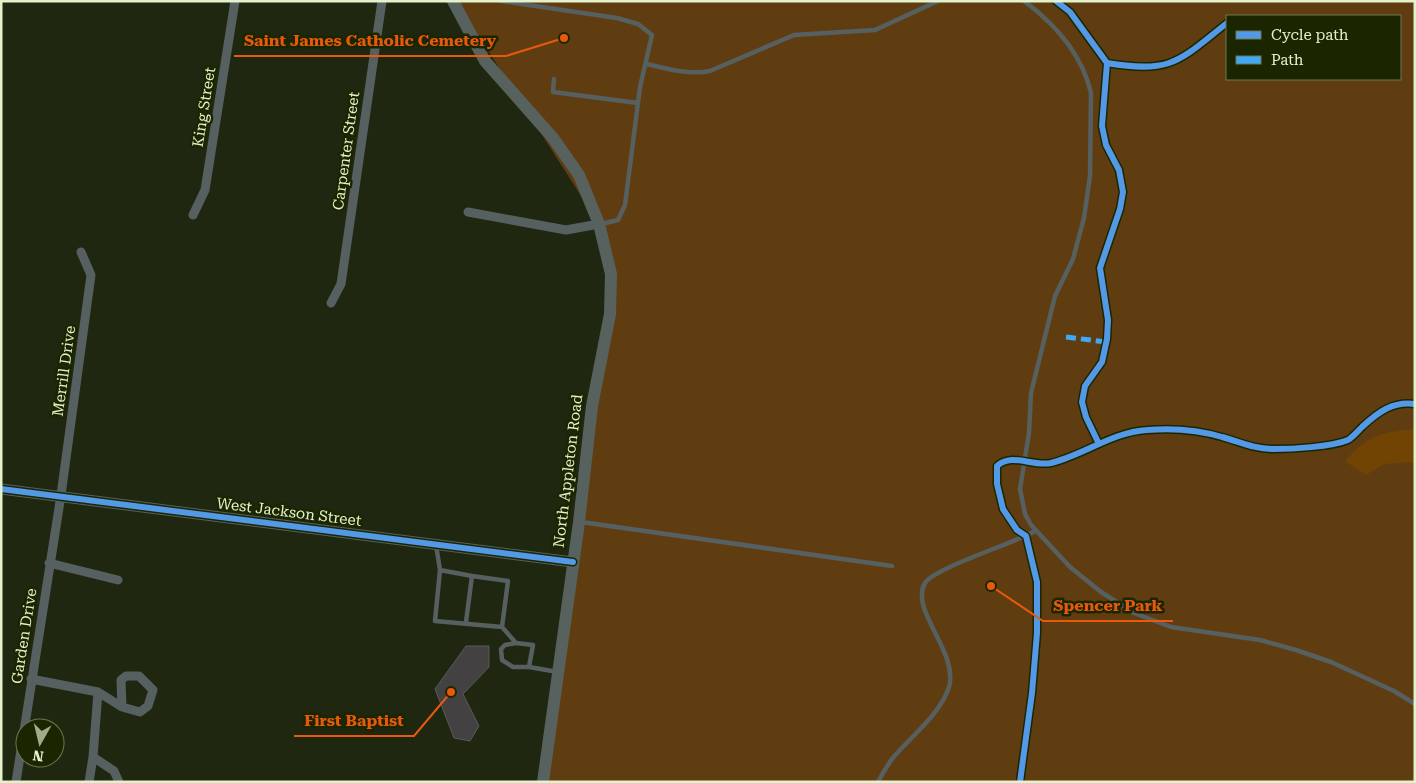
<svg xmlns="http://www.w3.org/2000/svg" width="1416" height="783" viewBox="0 0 1416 783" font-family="'Roboto Serif',serif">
<rect width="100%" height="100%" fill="#202710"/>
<path fill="#603d10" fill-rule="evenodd" d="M453,1H1415V782H540L610,314L599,224L491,55L456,8ZM1227,16H1400V79H1227Z"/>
<path fill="#714404" d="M1413,429L1415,430V465L1412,462L1384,464L1366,475L1345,461C1369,435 1379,433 1413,429Z"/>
<path fill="#444143" stroke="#5b585b" d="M466,646H489V667L463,694L479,726L470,741L454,738L435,689Z"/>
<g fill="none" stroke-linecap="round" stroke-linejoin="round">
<path stroke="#576060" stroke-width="4.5" d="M501,1L617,18L638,24L652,35L640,87L625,205L618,220L601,224
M1024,1C1055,24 1082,54 1091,93L1090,176L1084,218L1073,259L1055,296L1031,393L1029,433L1020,489L1025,514L1031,525L1070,567L1101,592L1134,613L1171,627L1260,640L1296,650L1331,662L1394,691L1415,704
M647,64C667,69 689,75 710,71L794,35L875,30L938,1
M554,79L553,92L638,103
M581,522L892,566
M436,545L440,570L435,621L502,627L516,643L533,645L529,667L558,672
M440,570L472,576
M466,622L472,576L508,581L502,627
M516,643L505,645L501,649L502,660L513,667H529
M878,782C882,774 887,766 892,759C910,737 940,715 949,687C959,652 909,610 925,583C934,568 1015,543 1035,531"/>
<path stroke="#576060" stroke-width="9" d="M468,212L566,230L599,224
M193,215L205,190L235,1
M331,303L341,284L382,1
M49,563L118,580
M126,676H139L153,690L148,706L140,712L122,707L121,680Z
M31,679L98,692L122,707
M93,757L98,692
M16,782L61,495L91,275L81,252
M89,782L93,757L114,771L119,782"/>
<path stroke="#576060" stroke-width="11" d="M1,489L573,562"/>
<path stroke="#57625f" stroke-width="12" d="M453,1L485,61L553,138L579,175L599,224L611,274L610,314L592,406L579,522L543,782"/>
<path stroke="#3fa9f5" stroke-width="5" stroke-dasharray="10 5" stroke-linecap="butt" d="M1066,337L1106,342"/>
<defs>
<path id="cycleway" d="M1056,1L1070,12L1107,63L1102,126L1106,145L1119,170L1123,192L1120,209L1100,268L1108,320L1107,339L1102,362L1085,386L1082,402L1086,417L1099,444
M1107,63C1172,74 1179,61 1227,23
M1,489L573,562
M1020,782L1032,693L1037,633V582L1026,536L1017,530L1003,509L997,484V466C1012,452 1032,467 1051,463C1084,455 1112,432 1147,430C1171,428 1199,430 1222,437C1240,442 1254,449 1273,449C1292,449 1331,447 1348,440C1353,437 1358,431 1362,427C1378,412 1393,401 1415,404"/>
</defs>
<use href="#cycleway" stroke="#1b2600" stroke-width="9"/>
<use href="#cycleway" stroke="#5399e6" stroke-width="6"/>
</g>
<g text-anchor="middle" stroke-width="5" stroke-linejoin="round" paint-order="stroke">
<g font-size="15" fill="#e3f2cb" stroke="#1b2600">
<text transform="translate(204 107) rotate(-81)" y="5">King Street</text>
<text transform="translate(346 151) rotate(-82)" y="5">Carpenter Street</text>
<text transform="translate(64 371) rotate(-82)" y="5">Merrill Drive</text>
<text transform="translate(568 471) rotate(-83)" y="5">North Appleton Road</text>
<text transform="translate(289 512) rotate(7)" y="5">West Jackson Street</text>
<text transform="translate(24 636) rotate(-81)" y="5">Garden Drive</text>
</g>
</g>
<path fill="none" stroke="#e8590c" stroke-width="2" d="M564 38L506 56H234M991 586L1043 621H1173M451 692L414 736H294"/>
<g fill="#e8590c" stroke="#1b2600" stroke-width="2">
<circle cx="564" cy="38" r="5"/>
<circle cx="991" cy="586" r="5"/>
<circle cx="451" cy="692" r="5"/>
</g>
<g font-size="16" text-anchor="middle" font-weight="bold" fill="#e8590c" stroke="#1b2600" stroke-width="5" stroke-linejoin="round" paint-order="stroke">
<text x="370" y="46">Saint James Catholic Cemetery</text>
<text x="1108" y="611">Spencer Park</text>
<text x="354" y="726">First Baptist</text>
</g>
<rect width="1416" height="783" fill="none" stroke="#e3f2cb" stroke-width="5"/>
<rect x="1226" y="15" width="175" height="65" fill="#1b2600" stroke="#6b7851"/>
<rect x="1236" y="31" width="25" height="8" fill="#5399e6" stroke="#6b7851"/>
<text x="1271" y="40" font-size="15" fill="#e3f2cb">Cycle path</text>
<rect x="1236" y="56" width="25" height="8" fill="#3fa9f5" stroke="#6b7851"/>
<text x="1271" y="65" font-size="15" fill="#e3f2cb">Path</text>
<g transform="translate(40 743) rotate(188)"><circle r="24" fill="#1b2600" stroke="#6b7851"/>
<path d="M0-4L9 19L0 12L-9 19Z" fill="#9fab8a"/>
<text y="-8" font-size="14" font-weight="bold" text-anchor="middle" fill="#e3f2cb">N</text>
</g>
</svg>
